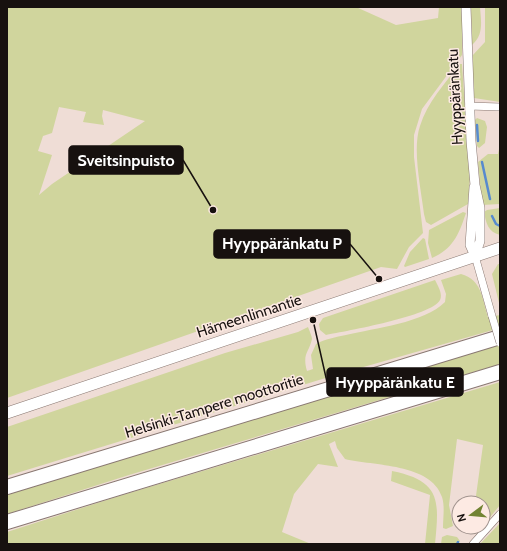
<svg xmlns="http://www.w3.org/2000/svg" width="507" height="551" viewBox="0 0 507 551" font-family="Cabin,sans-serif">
<rect width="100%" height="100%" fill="#efddd6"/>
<path fill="#d0d59d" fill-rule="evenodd" d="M7,7H356L396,25L438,18L439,7H462V55L422,109L414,135V157L423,233L409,247L397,269L381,267L7,398ZM59,107L86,112L83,122L104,125L102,116L103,110L145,121L52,184L39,195L52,155L38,151L43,136L52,133Z
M471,7H480C481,21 484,35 472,45Z
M485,7H500V102L474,98L472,56L485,42Z
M460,64H462V65L470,177L468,204L431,225L426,222L424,214C421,189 412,149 420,126C427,103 445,83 460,64Z
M477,118L485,121L487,127L485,143L479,148L477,146L475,120Z
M500,144V204L482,205L478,162L488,154H498Z
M500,208V235C488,232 486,223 484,212L487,210Z
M463,212L466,213C459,234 453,249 432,258L428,243L429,230Z
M423,238L425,239L429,259L405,267L404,266L410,252Z
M498,264H500V307L492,274Z
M461,274C482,280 482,298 488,317L500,315V328L332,376L7,476V427L225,353L298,332L308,327C309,330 312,336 312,339C309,353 302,353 307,371L313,369L311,355L316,344C325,339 336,337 346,335C375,328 424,323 445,302L446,294L441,280Z
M435,280C438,286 443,294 440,300C432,316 346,331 326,335L320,330L319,324L323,318Z
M500,345V364L129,475L7,514V494L305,402Z
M500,382V505L483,526V503H475L483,445L457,439L449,505L453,526L446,529L443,528C443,518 445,506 442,497C431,463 373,466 345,459L337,448L335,441L329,444L338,467L318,464L294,494L282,532L311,544H7V532L116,497Z
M392,471C442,481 439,502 435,544H425L430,495L391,481Z
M500,523V544H480Z
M466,527H482L475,534L471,533Z
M447,535L457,537L460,541L458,544H441L442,537Z"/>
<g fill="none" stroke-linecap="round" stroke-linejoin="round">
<path stroke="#578ace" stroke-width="2.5" d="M477,125L478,141
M482,162L490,199
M492,216L496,224L500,226
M457,544L458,542"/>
<defs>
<path id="minor" d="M469,106L500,107
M475,256L492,316
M473,544L500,514"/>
<path id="tertiary" d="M466,7L471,141L475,185L480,208V241L475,256
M474,187L470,245L475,256"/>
<path id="secondary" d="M7,413L500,248"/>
<path id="motorway" d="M7,487L500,337
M7,522L500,372"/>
</defs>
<use href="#minor" stroke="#897872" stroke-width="8"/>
<use href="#tertiary" stroke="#897872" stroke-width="10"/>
<use href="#secondary" stroke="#897872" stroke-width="12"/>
<use href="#motorway" stroke="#897872" stroke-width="16"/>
<use href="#minor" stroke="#fff" stroke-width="7"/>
<use href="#tertiary" stroke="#fff" stroke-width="9"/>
<use href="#secondary" stroke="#fff" stroke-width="11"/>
<use href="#motorway" stroke="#fff" stroke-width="14"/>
<defs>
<path id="minor-bridge" d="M492,316L500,343"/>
</defs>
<use href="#minor-bridge" stroke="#897872" stroke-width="8" stroke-linecap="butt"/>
<use href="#minor-bridge" stroke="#fff" stroke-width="7"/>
</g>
<g text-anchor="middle" stroke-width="3" stroke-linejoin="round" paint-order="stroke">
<g font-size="15" fill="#17110f" stroke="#fdeae3">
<text transform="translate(455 97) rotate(-93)" y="5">Hyyppäränkatu</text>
<text transform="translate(249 316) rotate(-18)" y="5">Hämeenlinnantie</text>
<text transform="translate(214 406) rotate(-17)" y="5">Helsinki-Tampere moottoritie</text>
</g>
</g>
<path fill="none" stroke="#17110f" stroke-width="1.5" d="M213 210L183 160M379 279L350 244M313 320L327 382"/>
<g fill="#17110f" stroke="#fdeae3" stroke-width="1.5">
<circle cx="213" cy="210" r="4"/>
<circle cx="379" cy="279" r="4"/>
<circle cx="313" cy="320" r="4"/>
</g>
<g fill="#17110f" stroke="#17110f" stroke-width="1.5">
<rect x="69" y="146" width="114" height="28" rx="4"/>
<rect x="214" y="230" width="136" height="28" rx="4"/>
<rect x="327" y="368" width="136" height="28" rx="4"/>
</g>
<g font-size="16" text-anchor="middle" font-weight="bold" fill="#fff">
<text x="126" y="166">Sveitsinpuisto</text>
<text x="282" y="249">Hyyppäränkatu P</text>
<text x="395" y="388">Hyyppäränkatu E</text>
</g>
<rect width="507" height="551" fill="none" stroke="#17110f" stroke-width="16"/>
<g transform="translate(471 515) rotate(254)"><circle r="19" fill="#fdeae3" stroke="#a1938e"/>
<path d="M0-3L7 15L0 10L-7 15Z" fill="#728332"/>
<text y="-6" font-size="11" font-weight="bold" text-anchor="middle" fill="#17110f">N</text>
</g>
</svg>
